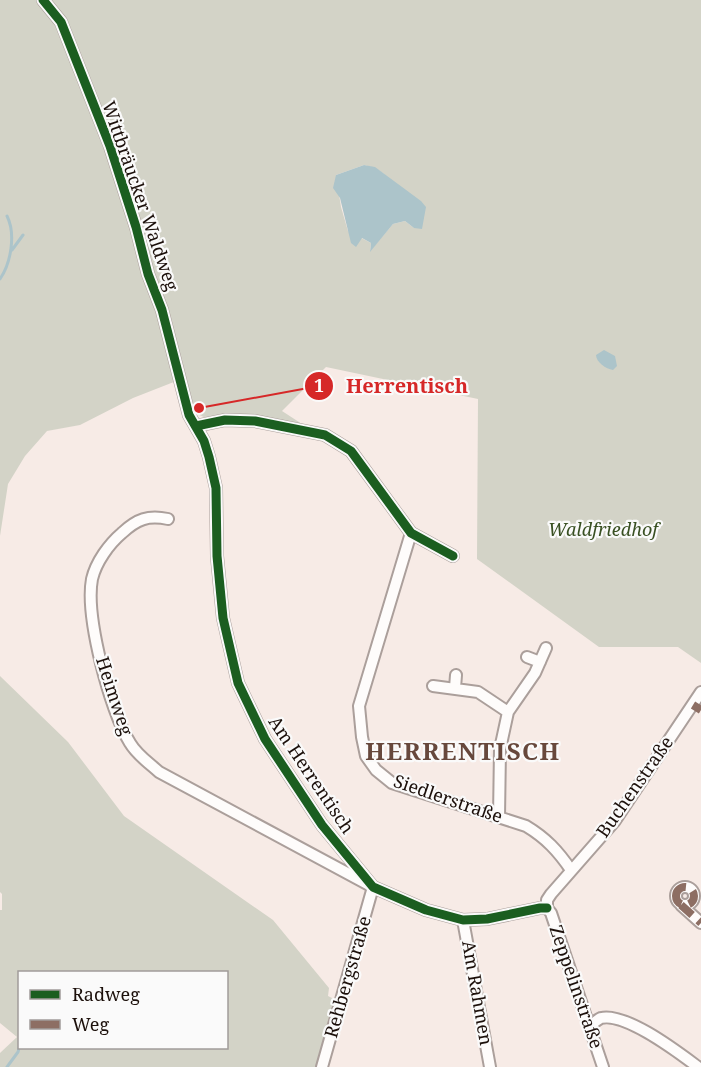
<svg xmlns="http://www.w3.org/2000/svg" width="701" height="1067" viewBox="0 0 701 1067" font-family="'Noto Serif',serif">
<rect width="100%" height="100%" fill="#f7ebe6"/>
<path fill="#d3d3c7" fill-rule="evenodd" d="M0,0H701V663L678,647H599L477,559L478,399L326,367L282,411L302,424L250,415L204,417L195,413L192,408L184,378L133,398L80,425L47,431L25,456L8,484L0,536ZM364,165C397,172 402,201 414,228L405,221L393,224L370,251L371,243L348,231L341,207L336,175Z
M0,676L68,742L124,816L273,920L329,988L328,996L338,1001L324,1067H0V1053L17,1037L0,1023V910H2V894L0,892ZM20,972H226V1048H20Z"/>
<path fill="#acc4ca" d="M364,165L375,167L421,201L426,207L422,229L414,228L405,221L393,224L370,252L371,243L362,238L356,247L351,243L340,198L333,188L336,175Z
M604,350L615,356L617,366L613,370C606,369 596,362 596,355Z"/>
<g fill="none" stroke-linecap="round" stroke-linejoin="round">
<path stroke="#acc4ca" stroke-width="3" d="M12,250L23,235
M0,279C11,263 16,234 7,216
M7,1067L18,1052L20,1044"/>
<defs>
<path id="street" d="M43,0L61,22L110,146L136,227L148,274L162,310L189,415L204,441L209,457L216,488L217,556L223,618L238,683L265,739L322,825L373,887L426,910L463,920L487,919L540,908H547
M196,426L225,420L255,421L325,435L351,451L411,533L453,556
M168,519C148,515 137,519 122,533C109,544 96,562 92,579C85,616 110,711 130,743C137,755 149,763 159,772L373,887L322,1067
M411,533L359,706L362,737L366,756L376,770L392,783L526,826C546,838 558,851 571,870
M527,657L540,662
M433,686L478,692L508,712
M455,688L456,675
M499,817L500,749L508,712L535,673L546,648
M676 896a9 9 0 1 1 18 0a9 9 0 1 1-18 0Z
M681,905L701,923
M547,908V900L551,894L614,822L701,692
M547,908L551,913L603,1067
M463,920L490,1067
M589,1026C593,1024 598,1019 601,1018C626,1012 679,1053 698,1067"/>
</defs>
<use href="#street" stroke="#ab9f9b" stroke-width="14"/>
<use href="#street" stroke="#fefcfb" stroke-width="10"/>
<path stroke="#8d6e63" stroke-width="8" stroke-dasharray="15 8" stroke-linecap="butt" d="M693,705L701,710
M676 896a9 9 0 1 1 18 0a9 9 0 1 1-18 0Z
M681,905L701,923"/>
<defs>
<path id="cycleway" d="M43,0L61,22L110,146L136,227L148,274L162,310L189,415L204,441L209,457L216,488L217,556L223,618L238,683L265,739L322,825L373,887L426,910L463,920L487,919L540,908H547
M196,426L225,420L255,421L325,435L351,451L411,533L453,556"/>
</defs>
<use href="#cycleway" stroke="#fafafa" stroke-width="13"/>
<use href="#cycleway" stroke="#1b5e20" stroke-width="9"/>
</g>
<g text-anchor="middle" stroke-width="4.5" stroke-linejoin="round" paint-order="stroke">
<g font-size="18" fill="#1c100b" stroke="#fafafa">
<text transform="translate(140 196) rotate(71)" y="6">Wittbräucker Waldweg</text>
<text transform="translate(114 696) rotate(72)" y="6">Heimweg</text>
<text transform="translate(311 775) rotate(56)" y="6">Am Herrentisch</text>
<text transform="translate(635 787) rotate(-55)" y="6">Buchenstraße</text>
<text transform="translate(448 799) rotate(19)" y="6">Siedlerstraße</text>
<text transform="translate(348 977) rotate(-74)" y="6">Rehbergstraße</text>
<text transform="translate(576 987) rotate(71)" y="6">Zeppelinstraße</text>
<text transform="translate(477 993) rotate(80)" y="6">Am Rahmen</text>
</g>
<g font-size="18" font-style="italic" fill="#395022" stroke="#fafafa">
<text x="603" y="536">Waldfriedhof</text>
</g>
<g font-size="24" font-weight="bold" letter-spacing="1.5" fill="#67483c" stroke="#fafafa">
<text x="463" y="760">HERRENTISCH</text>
</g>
</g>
<path fill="none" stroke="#d62828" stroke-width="2" d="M199 408L319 386"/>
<g fill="#d62828" stroke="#fafafa" stroke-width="2">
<circle cx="199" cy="408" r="6"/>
<circle cx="319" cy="386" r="15"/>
</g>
<g font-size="18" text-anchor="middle" font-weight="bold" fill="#fff">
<text x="319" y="392">1</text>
</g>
<g font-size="20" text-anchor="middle" font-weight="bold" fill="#d62828" stroke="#fafafa" stroke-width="4.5" stroke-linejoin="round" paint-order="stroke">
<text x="407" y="393">Herrentisch</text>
</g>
<rect x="18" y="971" width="210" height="78" fill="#fafafa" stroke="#a19c9a" stroke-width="1.5"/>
<rect x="30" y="990" width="30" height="9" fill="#1b5e20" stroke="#a19c9a" stroke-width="1.5"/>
<text x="72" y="1001" font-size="18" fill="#1c100b">Radweg</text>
<rect x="30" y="1020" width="30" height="9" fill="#8d6e63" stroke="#a19c9a" stroke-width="1.5"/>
<text x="72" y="1031" font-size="18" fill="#1c100b">Weg</text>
</svg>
